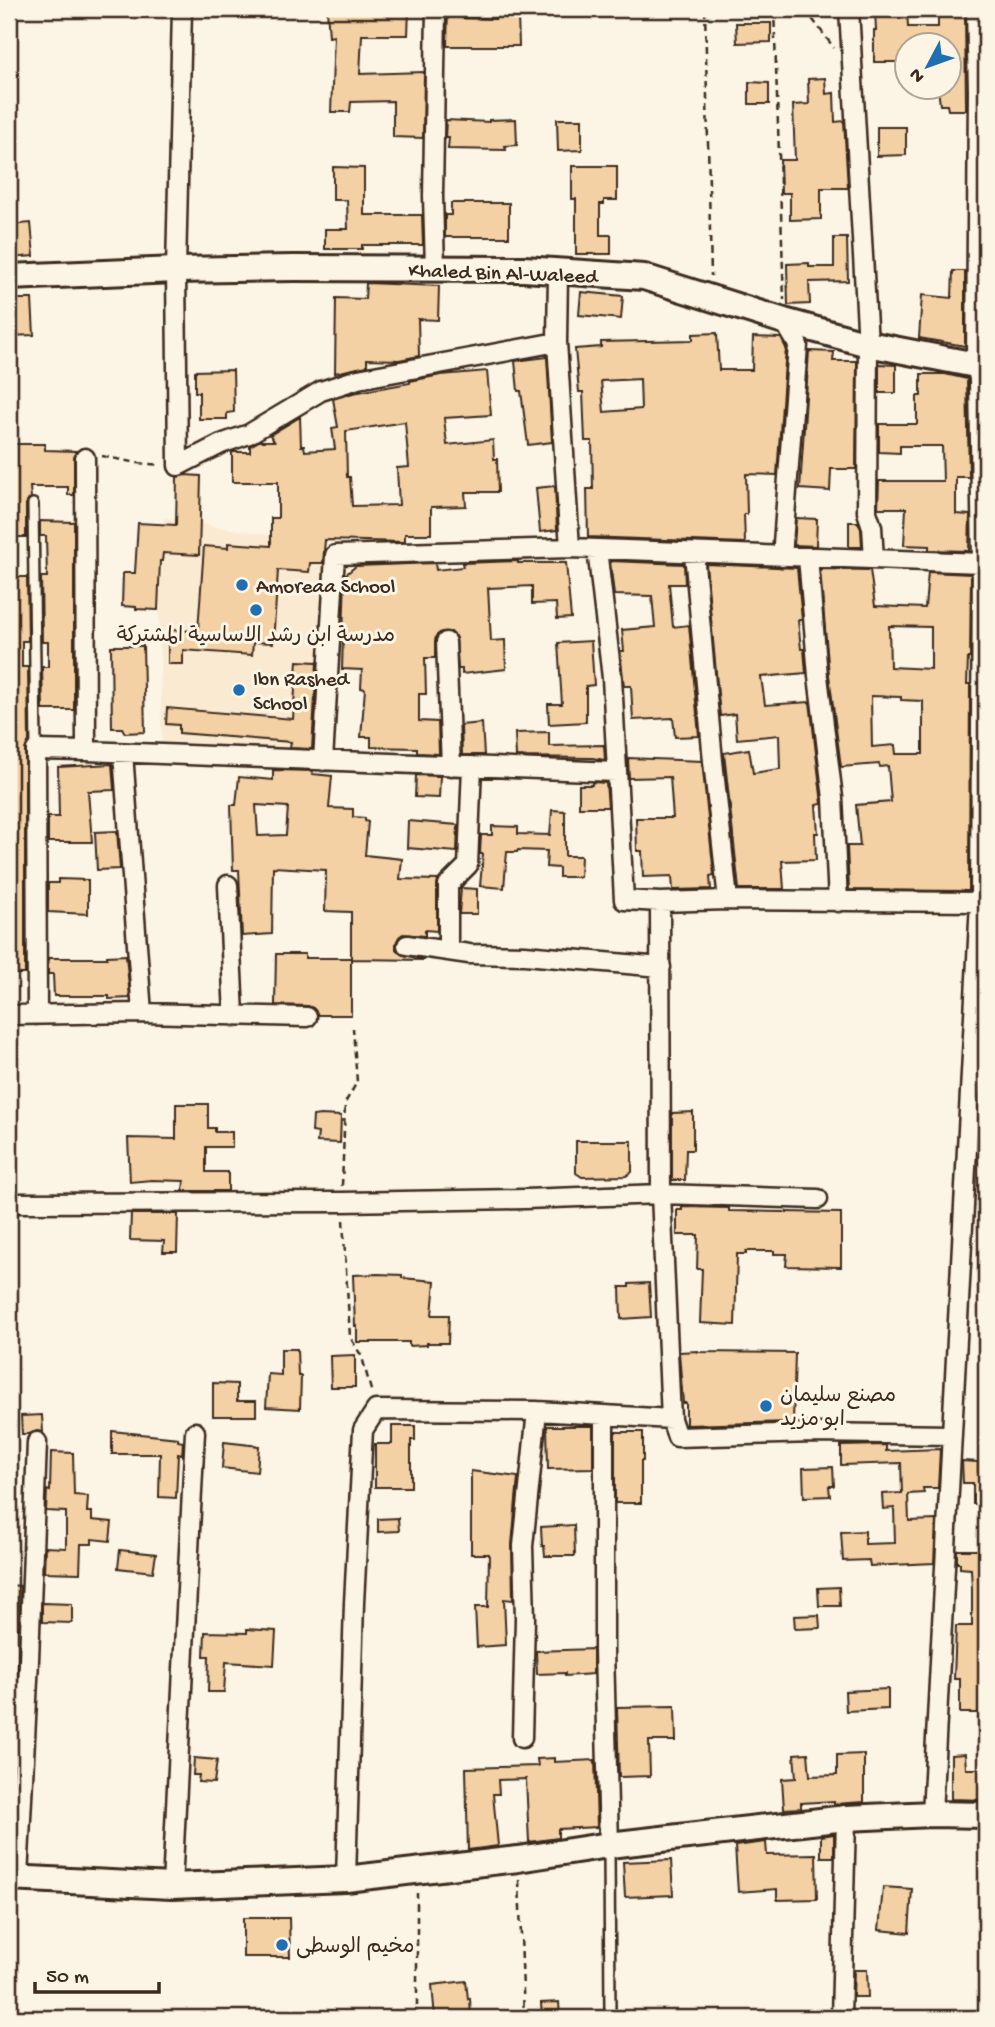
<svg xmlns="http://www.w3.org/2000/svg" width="995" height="2027" viewBox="0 0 995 2027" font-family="'Gochi Hand','Playpen Sans Arabic',sans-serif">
<rect width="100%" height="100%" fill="#fcf5e5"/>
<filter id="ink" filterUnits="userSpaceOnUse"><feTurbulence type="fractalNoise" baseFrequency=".0143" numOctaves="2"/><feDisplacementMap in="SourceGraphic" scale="14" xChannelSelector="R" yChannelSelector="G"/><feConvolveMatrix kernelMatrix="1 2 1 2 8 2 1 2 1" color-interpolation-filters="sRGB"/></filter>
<g filter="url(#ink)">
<path fill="#faead2" d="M164,518L324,544L322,637L312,756L162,744L159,626Z"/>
<path fill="#f4d1a5" stroke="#3b2a1e" stroke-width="2" fill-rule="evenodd" d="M327,9H409L408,35H362L360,74L424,72L423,138L393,137V101L351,102L350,112H331L334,36L329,37Z
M448,9H464L463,18L495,19V16L518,15L519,46H447Z
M875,9H907L908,27H938V9H965L966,110H948L947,105H940L938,88H949V46H907V62H874V30H876Z
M736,23H771V42L737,43Z
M825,78L826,94L834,93L835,122L844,121L848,188H821V219L790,220V193H781L780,160H795L793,105L809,104L808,79Z
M749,82L769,83V104H749Z
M516,119L517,145L505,146L506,150L448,149L449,138H445L446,120L489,122V120Z
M557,119H582V150L558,151Z
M877,127H906V155L877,156Z
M572,166H617V200H604V204H600V235H611V254H576V199H572Z
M333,167L364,168V215H422L423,245H362V249H325V229H348L347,200H333Z
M451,203H509V237H445V215H451Z
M31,223L34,256L9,258V225Z
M834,238H847L848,281L809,282L810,304L788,305L787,264L809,263V267H834Z
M953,271H965V346L919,338L922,295L952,298Z
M366,283L439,286L438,320L418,319L419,356L399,360L367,359V366L335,373L336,298L365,299Z
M581,292L623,296L621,319L579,315Z
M9,299H32L34,335L9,336Z
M717,333L719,370H752L753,337L781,338L786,348L777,475L746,474L747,514H744L745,543L588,537L587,489H593L592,441H585L583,392H579L575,349L601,347V342L693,340V334ZM640,379L641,409L604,412L601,381Z
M809,351L834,352L833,361H857L856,469H831L830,491L800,489Z
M547,357L552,442L528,445L521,391H518L515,361Z
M879,364L896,365V393H879Z
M233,370L234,412L227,413V419H199V392H195V371Z
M487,371L491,415L444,418L447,445L493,440L494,459H497L498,492H465L466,506L431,507V534H405V542L325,540L323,563H310L309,572L278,570L273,643L253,642L252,655L183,650V664H168V630L198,631L204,546L228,548V543L271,546V518H278V482H232V452H250V446L259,441H274L270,435L300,417L301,446H304L305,451L335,449L332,428L338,427L333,399L353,393L410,383V381L441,375ZM405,422L409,467L397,468L399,505L352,506L350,477H347L346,431Z
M921,374H945L967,379L969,477H956V514L970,515L969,551L929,550V546L904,545L906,508H878L879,481H943L942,446H900V453L879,452V424H917V396H921Z
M9,444H45V450L77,451L74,458V495H68V487H30L31,498L26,504V537H9Z
M185,475L201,476L199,555L163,553L162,561H160L158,610L136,609V607L122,606L123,573H135L138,523L176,525L177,477Z
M555,486L557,530L540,532L536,488Z
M796,518L817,519L816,546L794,545Z
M40,521L74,522V710H43L42,667H48V642H42L41,577H47L46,536H40Z
M849,522H858L861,529L862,547H849Z
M518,561V563H566L571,618L557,619L556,603L532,604V586L488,588L491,641L505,640L506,669L462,674V669H458L456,637L451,632H441L436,636L435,642V658H425L426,694H419V721L438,722L439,754L417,753V748L371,747V737H361L365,689L361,688L362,670L342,669L345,575L356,566L435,563L436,570L463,567L462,563Z
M610,561L684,564L685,584H669L673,627L689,625L699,736L675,737L673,718L633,720L631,686H624L620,651H624L622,630L655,627L652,596L614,595Z
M706,564L797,568L802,620H798L801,649H804L806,673L761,677L765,705L810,702L822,804L816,805L818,833H815L816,860L782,861L784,889H739L724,753L749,749L753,773L780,769L779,735L737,739L735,714L720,716Z
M820,569L870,570L875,606L925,608L928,572L971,574L970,658H968L967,684H970L969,891L849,890L847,846H860L856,805L891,802L888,766L880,767L879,764L841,767L829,675ZM889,626L931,627V669L890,667ZM871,696L901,697V700L923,701V754H896L895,745L872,747Z
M9,577H27L28,641H22V667H28L29,741L25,750V974H9Z
M591,641L594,685L586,686V722L549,724L548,704H562L558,643Z
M111,646H143L145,732L125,733L122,728H112Z
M297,661L317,662L312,749L290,748L291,742L179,733V725L166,724L167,708L293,719Z
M482,723L484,755H462L461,725Z
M549,732V746L604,745L605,760L592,758L516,757L515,733Z
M628,758L702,761L714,875L710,876L711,889L673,890L672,876L643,877L642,851H637L636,818H673L670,777L629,778Z
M112,764L114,790L88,791L92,842H48V817H59L58,767Z
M273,770L313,771L312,774L332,776L329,808L353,809V817L365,818V821L368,822L365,855L402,859L400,879L438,880L437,885V931L425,930V936L403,934L399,937L396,943V949L401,954L425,960L351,959V1015H318L313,1008L308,1006L275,1005L276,954H305V958H351V912L325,911L326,870L273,867L272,934L242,936L239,870H233L231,805H236L239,777L273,780ZM256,805L288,807L286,835L258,836Z
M416,775L440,776L439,798L415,797Z
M592,782L606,783L608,807H579V785H592Z
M552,810L565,811V856H581L580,877H559V868L546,867L547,851L518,850L517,852H507L504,888L480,886L483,854H480L481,835H492V826L518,827V834L550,835Z
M408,821L458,825L457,852L407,848Z
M117,831L120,869L97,870L95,832Z
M58,879L88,880V914L48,912V883H58Z
M461,888L477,889V914H459Z
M126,955L130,998L109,999V996H54L53,974H48V958H107V956Z
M176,1104H208V1128H215V1132H232V1147H206V1172H228V1191H183L184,1181L152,1180L130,1182L128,1138L176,1139Z
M693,1112V1150H686L685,1180H672V1113Z
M320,1115L341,1116L340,1143L317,1142L318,1133L312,1132L313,1116Z
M576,1141H632V1172L626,1176L582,1177L576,1173Z
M682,1207L729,1208V1211L841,1213V1267L786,1266L787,1254H774V1251H746V1254H737L735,1325L700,1323L702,1269H697L698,1235H677V1210H682Z
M131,1214H178L177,1252H163L164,1241L130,1240Z
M378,1274L402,1275V1278L435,1281L432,1315H449L448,1343H427V1345L409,1346V1342H357V1326H355L353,1275Z
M649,1283L651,1317L621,1319L620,1287H629V1284Z
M281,1349H297L298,1376H301L300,1409L266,1407L268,1374L281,1375Z
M698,1351V1352L795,1353L793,1422L686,1425V1403H683L679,1352Z
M355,1355V1387H331L330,1356Z
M213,1383L237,1384V1401H256V1416H213Z
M42,1415L43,1432L37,1431L29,1434H22L21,1416Z
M392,1426H415V1440H411V1487H375V1444H392Z
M547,1426H593V1468L548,1469Z
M112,1431L178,1438V1441L183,1442L182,1455L178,1454L176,1498L159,1497L160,1454H112Z
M615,1432H643V1461H641V1503H615Z
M224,1442L259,1446L257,1472L222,1468Z
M886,1445V1451L940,1449L938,1488H923L924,1493L908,1494L909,1521L936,1520L934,1563L870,1566L869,1560L843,1561L841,1532L865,1531V1544L895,1543L894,1508L883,1509L882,1494L902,1493L901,1463L841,1465V1446Z
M51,1452L73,1453L74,1495L88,1496L87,1512H92V1520L112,1522L110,1541L92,1539V1544H81L80,1573L44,1572L45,1547L66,1548V1512L46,1511L47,1490L50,1491Z
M962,1461L978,1462V1472H986V1504H973V1483H963Z
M833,1467L834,1486H829L830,1496L804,1497L803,1468Z
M471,1471L518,1477L512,1545L513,1600L504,1599L506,1645L477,1647L475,1607H488L489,1554H471Z
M398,1518L399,1531L378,1532V1519Z
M574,1525L575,1556H545L544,1546H542L541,1527Z
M120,1550L156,1554L153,1572L118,1568Z
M957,1550H986V1713H960V1679H954L956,1626H972V1589L971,1569L960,1568V1563H957Z
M9,1585L20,1586L19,1629H9Z
M839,1587L840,1606H819L818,1588Z
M42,1603L72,1604V1623L42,1622Z
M819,1615L820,1628L795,1629L794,1616Z
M247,1629L276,1631L274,1665L226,1662L224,1692H208L209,1656H204L205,1632L247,1633Z
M593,1649V1674L565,1676V1673L537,1674L536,1651Z
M888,1689V1709L846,1711L845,1691Z
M675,1706L676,1741H649L650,1776L619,1777L617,1707Z
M808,1753L810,1776L837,1775V1755L864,1754V1802L834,1804V1801L801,1803V1808L784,1809L782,1779L796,1778L794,1754Z
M965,1754L966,1769H986V1800L951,1799V1755Z
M194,1758L217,1760L214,1783L198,1782L199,1775H193Z
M554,1758V1762L595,1760L597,1827L558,1829V1838L529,1842L526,1779L498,1780L499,1794H493L498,1846L468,1850L466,1768L538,1766L537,1759Z
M834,1834V1857H821V1836Z
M766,1842L767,1855L816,1854L817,1899L777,1900V1889L738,1892L735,1846Z
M671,1860L673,1895L625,1897L623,1862Z
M883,1887L912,1889L909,1933L879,1930Z
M243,1918H289L290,1957H243Z
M854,1970H867L868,1997H853Z
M466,1981L468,1999L470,1998L471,2018H435L432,1985Z
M559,2002L560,2018H542L541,2003Z"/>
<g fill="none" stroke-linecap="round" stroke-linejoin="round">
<defs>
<path id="lane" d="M33,504L36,750
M609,1846L610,2018"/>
<path id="street" d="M182,9L176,270L178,466L221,444L249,434L321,391L358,379L557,342
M849,9L868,344L867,512L872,527L874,559
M435,269L433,196L436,9
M558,272L557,342L570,548
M597,549L612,678L624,900L660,902L661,1194L671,1419L677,1437L813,1433L951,1435
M694,553L713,761L728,900
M782,557L798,345L784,321
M808,557L818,676L833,798L838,902
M446,642L451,766
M86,751L616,772
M123,753L142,1013
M323,761L335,555L570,548L982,563
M228,885L234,1016
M660,902L728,900L980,902
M407,945L469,954L525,955L661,967
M448,951V885L468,865L472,766
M9,1015L142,1013L307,1017
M37,1015L36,750L86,751L85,458
M9,1203L342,1202L525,1199L661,1194L818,1199
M604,1415V1650L609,1845
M522,1738L525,1619L523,1546L537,1411
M932,1814L980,902L982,563L979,379L976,364L978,90L976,9
M18,1878L29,1660L37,1442
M346,1879L354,1603L363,1430L376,1410L537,1411L671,1419
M172,1886L195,1432
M841,2018L846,1818"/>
<path id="secondary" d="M9,277L176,270L293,268L524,269L644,277L784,321L868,344L986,367
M9,1878L172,1886L346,1879L518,1859L609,1845L846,1818L932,1814L986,1815"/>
</defs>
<use href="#lane" stroke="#3b2a1e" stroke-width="14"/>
<use href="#street" stroke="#3b2a1e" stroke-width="23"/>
<use href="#secondary" stroke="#3b2a1e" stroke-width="30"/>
<path stroke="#3b2a1e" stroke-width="2.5" stroke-dasharray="7 5" stroke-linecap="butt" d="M705,9L711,276
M774,9L784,300
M805,9L834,48
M102,456L137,463L161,465
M342,1186L345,1103L357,1082L353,1028
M343,1220L350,1337L362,1357L372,1394
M519,1880L524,2018
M417,2018V1893"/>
<use href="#lane" stroke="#fcf5e5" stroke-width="9"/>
<use href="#street" stroke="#fcf5e5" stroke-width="18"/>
<use href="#secondary" stroke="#fcf5e5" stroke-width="24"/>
</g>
</g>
<g fill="#1f6fb2" stroke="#fcf5e5" stroke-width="2.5">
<circle cx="242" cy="585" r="7"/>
<circle cx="256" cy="610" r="7"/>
<circle cx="239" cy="690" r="7"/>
<circle cx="766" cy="1406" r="7"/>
<circle cx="282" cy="1945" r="7"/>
</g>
<g text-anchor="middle" stroke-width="6" stroke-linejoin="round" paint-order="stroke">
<g font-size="21" fill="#3b2a1e" stroke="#fcf5e5">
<text transform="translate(503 272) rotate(2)" y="7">Khaled Bin Al-Waleed</text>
</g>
<g font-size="21" fill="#3b2a1e" stroke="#fcf5e5" text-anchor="start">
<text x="256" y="592">Amoreaa School</text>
<text x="256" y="641" text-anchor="middle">مدرسة ابن رشد الاساسية المشتركة</text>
<text x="253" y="685">Ibn Rashed<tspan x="253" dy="24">School</tspan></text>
<text x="780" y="1401">مصنع سليمان<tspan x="780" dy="24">ابو مزيد</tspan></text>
<text x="296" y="1952">مخيم الوسطى</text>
</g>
</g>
<rect width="995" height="2027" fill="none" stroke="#fcf5e5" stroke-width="35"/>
<rect x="18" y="18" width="960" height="1992" fill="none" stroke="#3b2a1e" stroke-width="2.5" filter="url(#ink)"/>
<g transform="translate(928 66) rotate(229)"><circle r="33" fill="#fcf5e5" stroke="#afa495" stroke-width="2"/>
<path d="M0-5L12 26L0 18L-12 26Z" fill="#1f6fb2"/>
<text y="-10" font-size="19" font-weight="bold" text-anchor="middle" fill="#3b2a1e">N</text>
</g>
<path d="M35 1982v10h124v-10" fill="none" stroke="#3b2a1e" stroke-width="3.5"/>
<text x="46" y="1982" font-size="21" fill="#3b2a1e" stroke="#fcf5e5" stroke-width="5" paint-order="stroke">50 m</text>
</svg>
